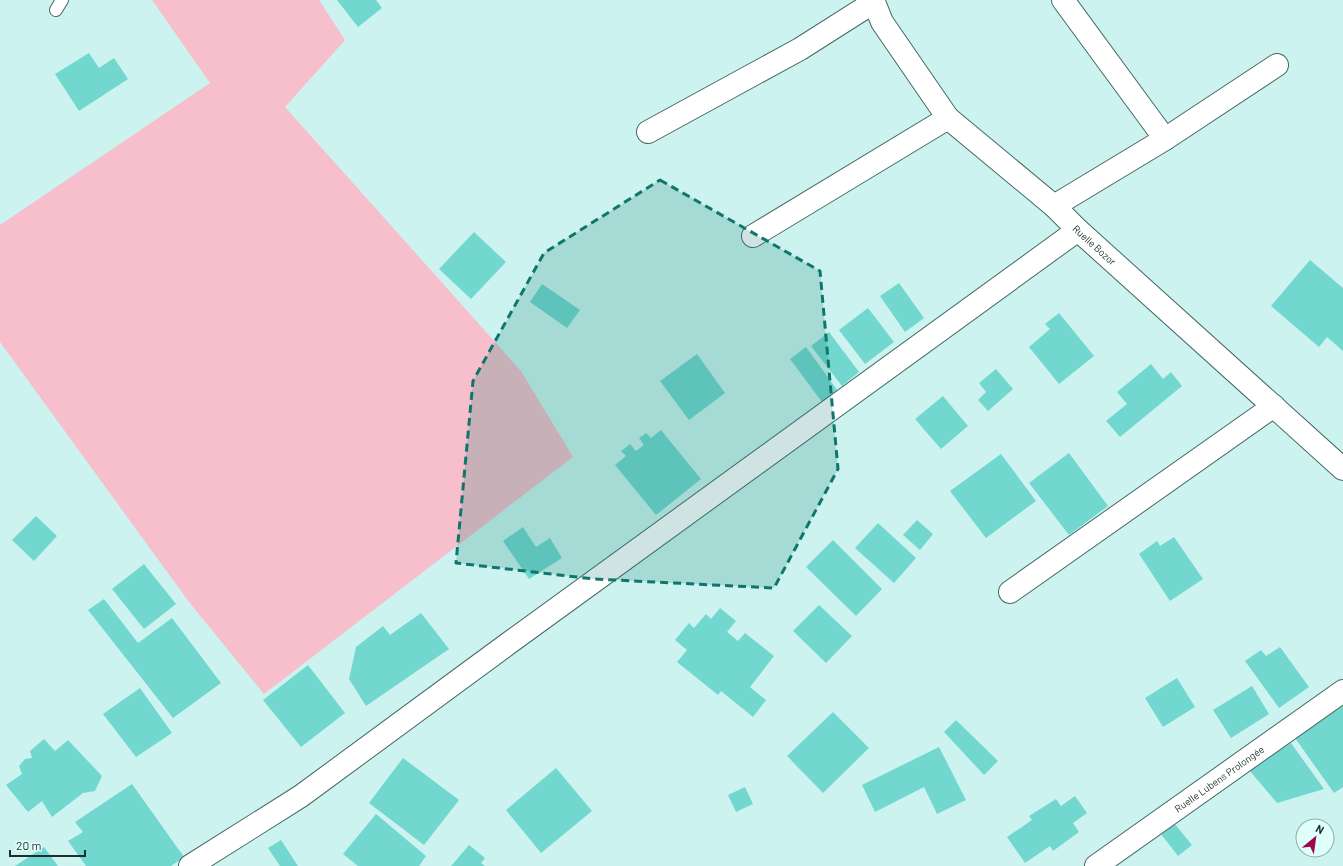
<svg xmlns="http://www.w3.org/2000/svg" width="1343" height="866" viewBox="0 0 1343 866" font-family="Barlow,sans-serif">
<rect width="100%" height="100%" fill="#ccf3ef"/>
<path fill="#f6bfcb" d="M152,0H319L345,40L285,107L521,371L573,457L264,694L189,602L0,342V225L210,83Z"/>
<path fill="#72d8cf" d="M337,0H376L382,8L358,27Z
M89,53L99,68L114,58L128,79L79,111L55,74Z
M474,232L506,262L471,299L439,269Z
M1310,260L1343,288V351L1327,337L1319,347L1271,306Z
M899,283L924,318L905,332L880,296Z
M542,284L580,310L567,328L530,302Z
M868,308L894,342L865,364L839,330Z
M1059,313L1094,356L1059,384L1029,347L1050,329L1045,324Z
M829,332L859,372L842,386L811,346Z
M806,347L838,391L822,402L790,359Z
M697,354L725,393L689,420L660,381Z
M1151,364L1163,379L1171,372L1182,386L1120,437L1106,421L1127,404L1117,392Z
M996,369L1013,389L988,411L978,400L986,392L979,383Z
M943,396L968,426L941,449L915,419Z
M661,430L701,479L656,515L615,465L626,456L621,451L630,444L636,451L644,445L639,438L646,433L651,438Z
M1069,453L1108,506L1069,535L1029,483Z
M1001,454L1036,501L986,538L950,491Z
M36,516L57,536L34,561L12,540Z
M917,520L933,534L920,550L903,535Z
M878,523L916,558L894,583L855,548Z
M523,527L536,547L550,538L562,558L529,579L503,541Z
M1174,537L1203,579L1170,601L1139,554L1157,541L1160,546Z
M833,540L882,589L856,616L806,567Z
M144,564L176,604L144,629L112,589Z
M104,599L138,643L172,618L221,683L173,718L88,610Z
M819,605L852,636L826,663L793,631Z
M720,608L736,621L727,632L738,641L745,633L774,656L750,687L766,700L753,717L721,691L718,695L677,662L687,650L675,640L689,623L694,628L706,614L711,619Z
M421,613L449,649L366,706L349,679L356,647L383,626L390,635Z
M1280,647L1309,687L1279,708L1245,661L1261,650L1266,656Z
M308,665L345,713L301,747L263,700Z
M1177,678L1195,707L1163,727L1145,698Z
M1252,686L1269,714L1231,738L1213,710Z
M140,688L172,733L136,757L103,714Z
M1343,704V787L1334,793L1295,738Z
M833,712L869,748L823,793L787,756Z
M956,720L998,761L984,775L944,732Z
M44,739L55,751L68,740L102,776L95,791L83,793L52,817L42,801L28,812L6,785L22,774L19,766L25,759L32,758L30,751Z
M1291,743L1324,789L1277,803L1249,770Z
M939,747L966,800L937,814L924,787L875,812L862,785Z
M403,758L459,800L424,845L369,803Z
M556,768L592,811L541,853L506,810Z
M132,784L184,857L171,866H86L68,841L83,832L75,822Z
M745,787L753,804L736,812L728,795Z
M1075,796L1087,813L1073,823L1079,832L1053,851L1050,846L1025,863L1007,837L1032,820L1029,816L1056,799L1061,806Z
M376,814L426,856L419,866H358L343,854Z
M1174,823L1192,845L1178,856L1161,834Z
M281,840L298,866H280L268,848Z
M469,845L485,858L481,863L485,866H451Z
M44,847L58,866H15Z"/>
<g fill="none" stroke-linecap="round" stroke-linejoin="round">
<defs>
<path id="service" d="M56,10L62,0"/>
<g id="minor">
<path id="s1" d="M874,0V2L882,22L948,118L1054,206L1078,230L1343,469"/>
<path d="M1063,0L1165,139"/>
<path d="M648,132L800,49L874,2"/>
<path d="M1054,206L1165,139L1277,65"/>
<path d="M753,236L948,118"/>
<path d="M1010,592L1274,406"/>
<path d="M190,866L301,796L509,643L1078,230"/>
<path id="s2" d="M1096,866L1343,691"/>
</g>
</defs>
<use href="#service" stroke="#456965" stroke-width="14"/>
<use href="#minor" stroke="#456965" stroke-width="24"/>
<use href="#service" stroke="#fff" stroke-width="12"/>
<use href="#minor" stroke="#fff" stroke-width="22"/>
</g>
<path fill="#0f766e" fill-opacity="0.2" stroke="#0f766e" stroke-width="3" stroke-dasharray="8 5" stroke-linejoin="round" d="M660,180L820,271L838,469L774,588L594,579L456,563L473,381L544,253Z"/>
<g text-anchor="middle" stroke-width="3" stroke-linejoin="round" paint-order="stroke">
<g font-size="10" fill="#1e2e2c" stroke="#dffffb">
<text dy="4" stroke="none"><textPath href="#s1" startOffset="334">Ruelle Bozor</textPath></text>
<text dy="4" stroke="none"><textPath href="#s2" startOffset="151">Ruelle Lubens Prolongée</textPath></text>
</g>
</g>
<g transform="translate(1315 838) rotate(29)"><circle r="19" fill="#dffffb" stroke="#92aba8"/>
<path d="M0-3L7 15L0 10L-7 15Z" fill="#a0064b"/>
<text y="-6" font-size="11" font-weight="bold" text-anchor="middle" fill="#1e2e2c">N</text>
</g>
<path d="M10 850v6h75v-6" fill="none" stroke="#1e2e2c" stroke-width="2"/>
<text x="16" y="850" font-size="12" fill="#1e2e2c" stroke="#dffffb" stroke-width="3" paint-order="stroke">20 m</text>
</svg>
